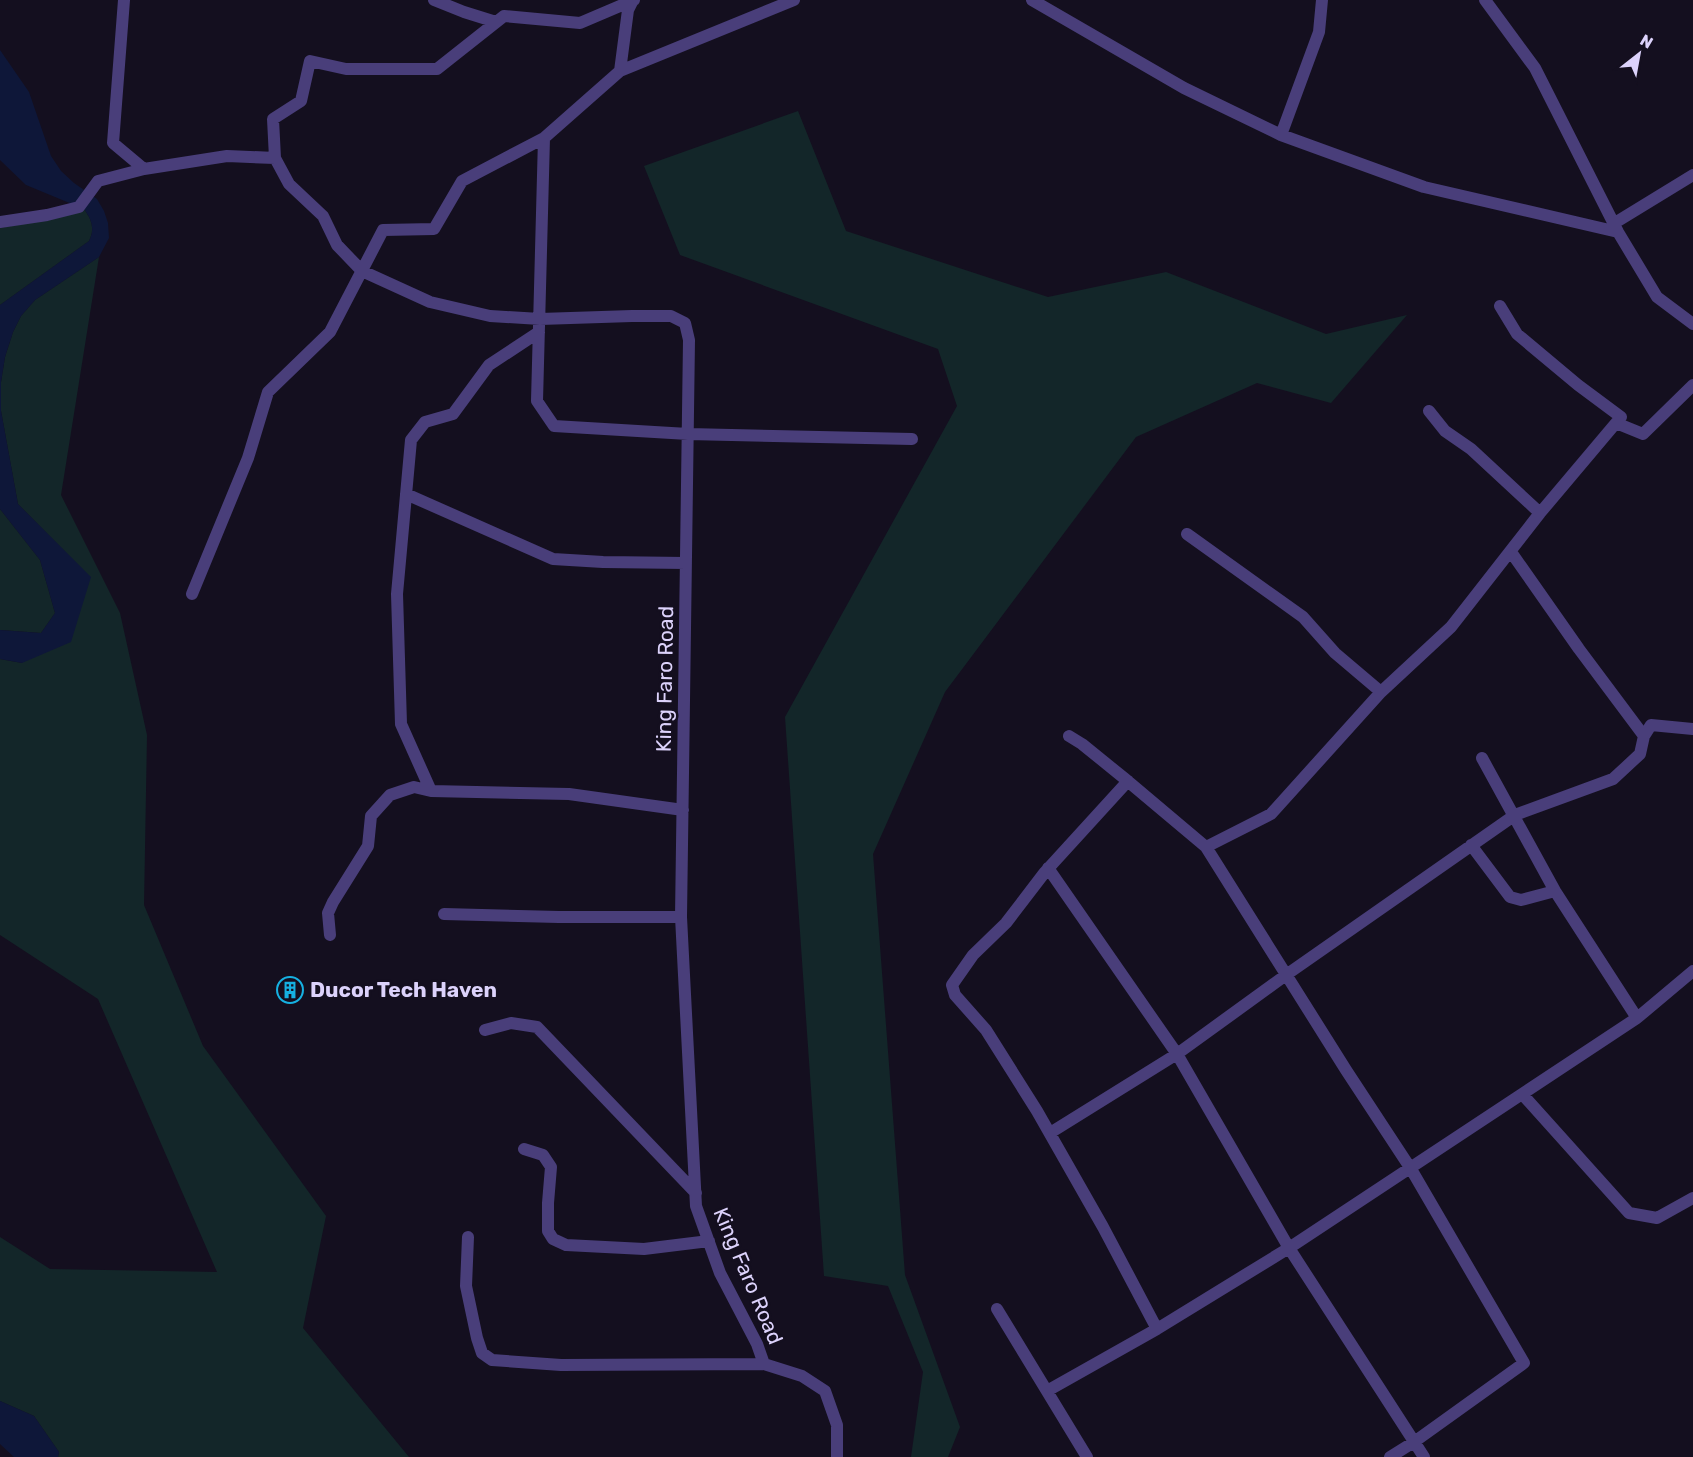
<svg xmlns="http://www.w3.org/2000/svg" width="1693" height="1457" viewBox="0 0 1693 1457" font-family="Rubik,sans-serif">
<rect width="100%" height="100%" fill="#140f1f"/>
<path fill="#132629" d="M798,111L846,231L1048,297L1166,272L1326,334L1407,315L1331,403L1257,383L1136,437L945,692L873,854L905,1275L960,1427L948,1457H911L923,1372L888,1286L824,1276L785,717L957,406L938,349L680,255L644,166Z
M84,209C92,220 95,229 89,241L0,305V228L50,219Z
M99,257L61,495L120,613L147,735L144,905L203,1046L326,1216L303,1328L409,1457H58L59,1452L34,1416L0,1401V1237L50,1269L217,1272L98,999L0,935V659L22,663L90,577L18,504L1,411V382L5,357L13,332L21,316L35,300Z
M0,509L40,560L55,613L41,633L0,630Z"/>
<path fill="#0e1739" d="M0,50L29,92L51,156L61,171L74,183L97,199L104,211L108,223L109,238L99,257L35,300L21,316L13,332L5,357L1,382V411L18,504L91,577L71,642L22,663L0,659V630L41,633L55,613L40,560L0,509V305L89,241C95,229 92,220 84,209L26,185L0,160Z
M0,1401L34,1416L59,1452L58,1457H14L0,1444Z"/>
<g fill="none" stroke-linecap="round" stroke-linejoin="round">
<path stroke="#493e7a" stroke-width="12" d="M124,0L113,143L144,169
M434,0L464,12L496,22
M794,0L620,71L544,138L537,401L554,426L688,434L912,439
M1032,0L1184,88L1281,135L1424,187L1618,232
M1485,0L1535,68L1618,232L1657,297L1693,324
M620,71L628,10L633,0
M1281,135L1319,32L1322,0
M275,158L289,184L323,216L337,245L362,271L430,302L490,316L540,319L632,316H671L685,323L689,340L681,917L696,1206L720,1273L757,1344L764,1364L802,1376L825,1391L837,1425V1457
M0,222L47,215L79,207L98,181L144,169L227,156L275,158L273,119L301,101L310,61L346,69H437L504,16L580,23L634,0
M1613,224L1693,175
M1429,411L1445,431L1471,449L1540,513
M1616,423L1643,434L1693,385
M406,494L553,559L603,562L686,563
M1187,534L1303,617L1335,653L1381,692
M1511,552L1579,649L1644,736
M192,594L248,458L268,392L330,332L383,230L434,229L462,181L544,138
M1069,736L1082,744L1124,778L1206,847L1346,1070L1411,1169L1524,1363L1414,1442L1390,1457
M1482,758L1555,891L1637,1018L1693,971
M1128,781L1045,872L1006,923L973,955L952,985L955,995L986,1030L1037,1111L1103,1227L1157,1329
M431,791L401,724L397,594L411,440L425,422L453,414L489,365L539,332
M1471,845L1510,897L1521,900L1555,891
M1206,847L1271,814L1381,692L1451,627L1540,513L1621,417L1578,385L1517,334L1500,306
M1048,868L1177,1054L1289,1248L1424,1457
M444,914L559,917H681
M330,935L328,913L333,902L368,846L371,816L390,795L414,787L431,791L569,794L683,810
M485,1030L511,1023L537,1027L696,1193
M1523,1095L1629,1213L1657,1218L1693,1198
M1050,1133L1177,1054L1286,975L1515,815L1613,779L1640,754L1644,736L1651,725L1693,729
M524,1149L543,1155L551,1167L548,1203V1231L553,1239L566,1245L644,1249L709,1241
M468,1237L466,1286L477,1338L482,1353L492,1360L561,1365L764,1364
M997,1309L1087,1457
M1047,1391L1157,1329L1289,1248L1637,1018"/>
</g>
<defs>
<symbol id="building-ring" viewBox="-11 -11 22 22"><circle r="9.5" fill="#140f1f" stroke="#16b1e2" stroke-width="1.5"/><path d="M-4-6H4V6H1V3H-1V6H-4ZM-2.5-4.3h1.7v1.8h-1.7ZM.8-4.3h1.7v1.8H.8ZM-2.5-1h1.7V.8h-1.7ZM.8-1h1.7V.8H.8Z" fill="#16b1e2"/></symbol>
</defs>
<g fill-rule="evenodd">
<use href="#building-ring" x="275" y="975" width="30" height="30"/>
</g>
<g text-anchor="middle" stroke-width="5" stroke-linejoin="round" paint-order="stroke">
<g font-size="21" fill="#dcd2fb" stroke="#140f1f">
<text transform="translate(665 679) rotate(-89)" y="7">King Faro Road</text>
<text transform="translate(748 1276) rotate(67)" y="7">King Faro Road</text>
</g>
<g font-size="21" font-weight="bold" fill="#dcd2fb" stroke="#140f1f" text-anchor="start">
<text x="310" y="997">Ducor Tech Haven</text>
</g>
</g>
<g transform="translate(1639 54) rotate(31)" stroke="#140f1f" stroke-width="4.5" paint-order="stroke">
<path d="M0-4.5L10 22L0 15L-10 22Z" fill="#dcd2fb"/>
<text y="-9" font-size="16" font-weight="bold" text-anchor="middle" fill="#dcd2fb">N</text>
</g>
</svg>
